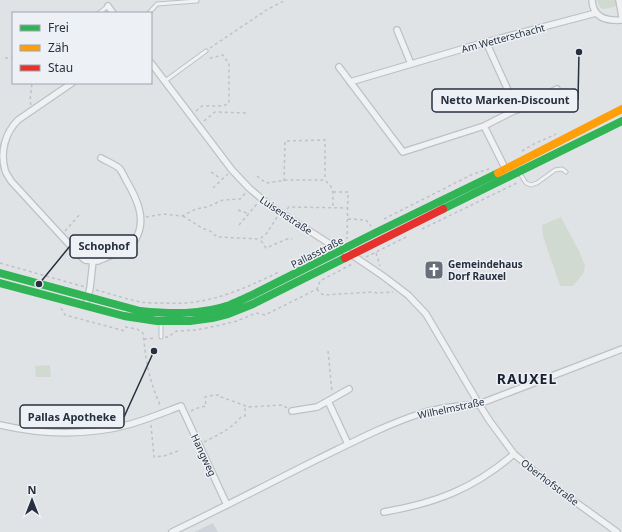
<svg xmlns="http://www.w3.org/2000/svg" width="622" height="532" viewBox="0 0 622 532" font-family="'Noto Sans',sans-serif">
<rect width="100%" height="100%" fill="#e0e3e6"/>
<path fill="#ced2d9" d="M213,523L218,532H194Z"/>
<path fill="#d1dad1" d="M597,0H622V5L604,9C599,8 598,4 597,0Z
M561,217L579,251L585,266L583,274L573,286H560L543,236L542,225Z
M50,365L51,377H36L35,366Z"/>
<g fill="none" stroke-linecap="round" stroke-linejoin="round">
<defs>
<path id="lane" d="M99,13L108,6
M149,13L157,4L197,1
M165,81L206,51
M519,172L526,183L531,185L537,183L555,170L562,169L566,172
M161,323V337"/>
<path id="street" d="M592,0C593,18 606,21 622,20
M619,0L622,17
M108,6L113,13
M397,30L411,64
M486,42L517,110
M151,63L232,170L249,188L269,205L333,246L352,255L383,276L408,295L426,314L479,404L489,420L514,454L545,480L617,532
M339,67L403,152L484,126L557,89
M350,82L486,42L596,13
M72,83L18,120C5,133 0,152 5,170C6,174 9,177 11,181L78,254L85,260L93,261L90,288L87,300
M484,126L507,172
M93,261H98C109,256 128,250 135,240C148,220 136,197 126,180C124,176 122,172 120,169C116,165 106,161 101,158
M328,401L349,389
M292,411L317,407L328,401L348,444
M0,425C42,435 89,436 131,424C148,419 165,412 181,406L227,505
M384,512C436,503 473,489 514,454
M172,532C220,509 268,484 316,460C351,443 385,425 422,413C440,407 460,406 479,404L622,349"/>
</defs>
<use href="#lane" stroke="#bec1c4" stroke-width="5"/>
<use href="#street" stroke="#bec1c4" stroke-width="8"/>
<path stroke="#bfc1c6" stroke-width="1.5" stroke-dasharray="3 3" stroke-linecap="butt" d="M210,48L268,9L286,0
M5,58H13
M31,105L30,101L32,83
M196,111L202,106H223L229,103V64L223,55L207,59
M204,121L215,112L248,113
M522,151L534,144L556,134
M211,172L221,179
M257,176L266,183L287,180H325L332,188L333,192V208
M284,181L285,141L325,140V180
M213,188L228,174
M333,192H348L347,239
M287,209L289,207L348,208
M238,210L249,214
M183,216L202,228L210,231L217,237L260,239
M146,217L163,214L182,216L196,209L207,207L223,200L240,199L246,192
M277,217L267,233L260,239L266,248L287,239H292
M348,219L366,220L371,226
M384,219L473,174L489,169
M239,225L257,204
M422,229L519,182
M65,231L81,213
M376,253L380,266
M366,257L406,237
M0,263L85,287
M317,289L320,293L324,295L373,292L377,293L393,292
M96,290C111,294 126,299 141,302C147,303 155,303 162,303C207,306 239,291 279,272
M61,308L65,315L125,331
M125,327L137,329L143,333C144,341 145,350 146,358C149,376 154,392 161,407
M165,337H169L173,333L177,331L196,330L216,326L237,321L256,313L265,315L317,289L320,281L354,263
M144,339L155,338
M328,351L332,392
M191,411L200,407L206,406L205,397L208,396L220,395L221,397L249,407L282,405L287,408
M151,425L154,457L164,456L181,450
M204,442C218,435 231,429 241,417L245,416V409L249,407"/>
<use href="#lane" stroke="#f0f1f2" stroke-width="3"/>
<use href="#street" stroke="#f0f1f2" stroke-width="5.5"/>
<path stroke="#30b455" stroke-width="8" d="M443,209L622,121
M0,273L140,311C170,314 201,315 230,305C237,302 243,299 250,296L375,233L498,173
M0,283L124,316L157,321H190L212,318L228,314L253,304L345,258"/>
<path stroke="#ff9f0a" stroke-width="8" d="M498,173L622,109"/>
<path stroke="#e5322d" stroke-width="8" d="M345,258L443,209"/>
</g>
<defs>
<symbol id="church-square" viewBox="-11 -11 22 22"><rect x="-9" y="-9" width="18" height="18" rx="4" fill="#686f79" stroke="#edf1f6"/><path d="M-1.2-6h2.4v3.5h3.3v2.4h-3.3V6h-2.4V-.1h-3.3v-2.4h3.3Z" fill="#fff"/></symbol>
</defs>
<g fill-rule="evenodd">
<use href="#church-square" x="423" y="259" width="22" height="22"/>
</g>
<g text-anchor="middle" stroke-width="3" stroke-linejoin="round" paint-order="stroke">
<g font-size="10" fill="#27303f" stroke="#edf1f6">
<text transform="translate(503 38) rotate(-15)" y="4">Am Wetterschacht</text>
<text transform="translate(286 215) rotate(34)" y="4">Luisenstraße</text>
<text transform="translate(317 252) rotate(-27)" y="4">Pallasstraße</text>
<text transform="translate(451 408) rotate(-12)" y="4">Wilhelmstraße</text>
<text transform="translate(204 455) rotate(65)" y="4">Hangweg</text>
<text transform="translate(550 482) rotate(37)" y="4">Oberhofstraße</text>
</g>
<g font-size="10" font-weight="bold" fill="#27303f" stroke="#edf1f6" text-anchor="start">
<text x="448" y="268">Gemeindehaus<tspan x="448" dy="12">Dorf Rauxel</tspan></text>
</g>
<g font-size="14" font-weight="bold" letter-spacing="1" fill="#192130" stroke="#edf1f6">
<text x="527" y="384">RAUXEL</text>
</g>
</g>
<path fill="none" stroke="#27303f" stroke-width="1.5" d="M579 52L578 100M39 284L70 246M154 351L124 417"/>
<g fill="#27303f" stroke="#edf1f6" stroke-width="1.5">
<circle cx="579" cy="52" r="4"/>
<circle cx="39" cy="284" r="4"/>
<circle cx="154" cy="351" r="4"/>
</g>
<g fill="#edf1f6" stroke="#27303f" stroke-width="1.5">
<rect x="432" y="89" width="146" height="23" rx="4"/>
<rect x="70" y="235" width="67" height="23" rx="4"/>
<rect x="20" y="405" width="104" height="23" rx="4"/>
</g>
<g font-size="11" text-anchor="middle" font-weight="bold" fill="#27303f">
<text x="505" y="104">Netto Marken-Discount</text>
<text x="104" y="250">Schophof</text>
<text x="72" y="421">Pallas Apotheke</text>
</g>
<rect x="12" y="12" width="140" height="72" fill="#edf1f6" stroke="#9ea4ad"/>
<rect x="20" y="25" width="20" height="6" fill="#30b455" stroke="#9ea4ad"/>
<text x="48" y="32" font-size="12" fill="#27303f">Frei</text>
<rect x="20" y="45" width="20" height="6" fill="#ff9f0a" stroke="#9ea4ad"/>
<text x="48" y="52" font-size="12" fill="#27303f">Zäh</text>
<rect x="20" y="65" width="20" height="6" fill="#e5322d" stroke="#9ea4ad"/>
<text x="48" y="72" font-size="12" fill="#27303f">Stau</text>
<g transform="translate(32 500)" stroke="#edf1f6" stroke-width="3" paint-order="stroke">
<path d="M0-3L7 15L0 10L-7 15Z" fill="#27303f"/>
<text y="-6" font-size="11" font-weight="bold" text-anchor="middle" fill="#27303f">N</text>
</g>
</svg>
